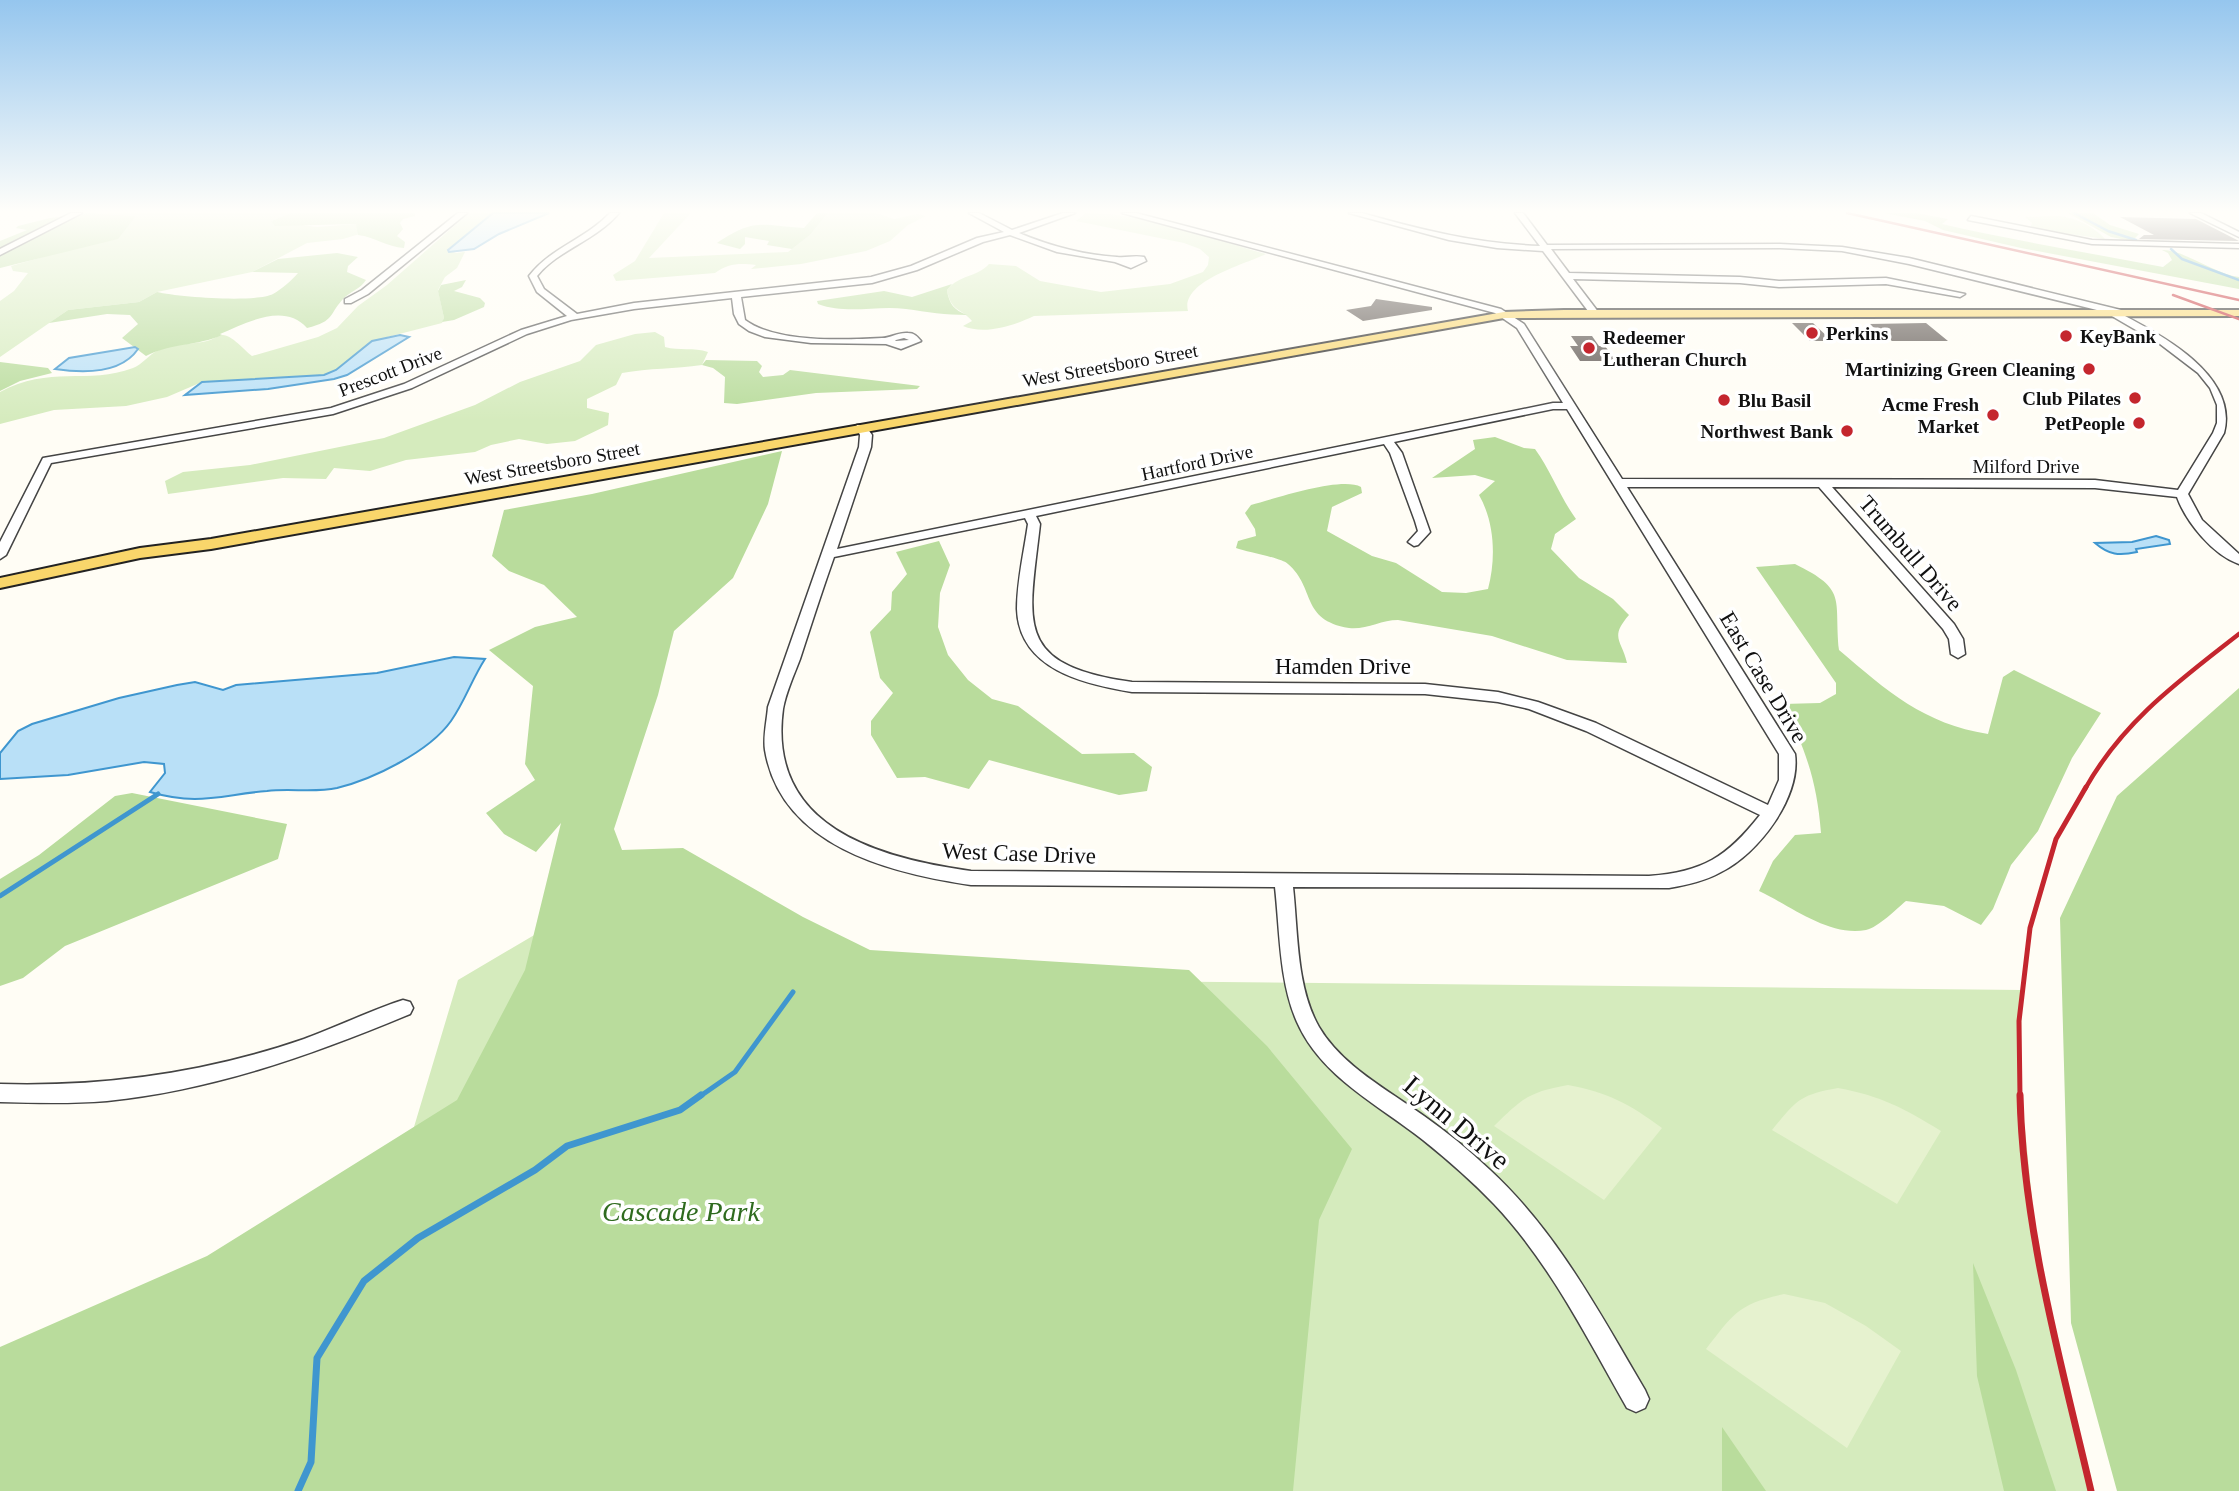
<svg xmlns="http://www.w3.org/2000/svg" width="2239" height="1491" viewBox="0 0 2239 1491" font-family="'Times New Roman',serif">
<rect width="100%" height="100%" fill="#fffdf5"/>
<path fill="#d5ebbd" d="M96,213H291L271,221L317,227L356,224L366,232L343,239L307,243L252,272L157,292L139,302L68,310L0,357V301L14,291L28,273L13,271L11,266L43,257L136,216Z
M469,213H493L448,250L456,253L465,252L457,268L445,277L438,290L444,318L442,323L372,341L336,370L324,375L202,382L167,397L126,406L54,410L0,424V392C49,365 88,385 133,368C142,365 149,354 159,350C174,343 191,345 207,341C212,340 217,336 222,335C231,334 244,350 252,356L318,337L337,328L358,306L387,285Z
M664,213H691L649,258L788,252L810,235L828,213H877L894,219L917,214L926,216L908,225L890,241L866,251L801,264L751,269L756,265C740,263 728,263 715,273L616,281L613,275L635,261Z
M1086,213C1146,213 1209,238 1266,254C1246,264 1180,281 1188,311L1034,316C1013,326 984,335 963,326L972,321C960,307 951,312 947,290C960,274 976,278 989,264L1016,266L1040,281L1101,292L1170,284L1203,272L1208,265L1209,257L1200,249L1184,243L1076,221Z
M2056,216C2072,216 2094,226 2105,239L2033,229L2030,228L2032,223L2025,217Z
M655,332L664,337L665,347C679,351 694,347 708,352L702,365C675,369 649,368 622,373L616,385L587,399V408L609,413L608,425L575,441L547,444L519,439L491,445L475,452L406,460L370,471L334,468L326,479L283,478L168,494L165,481L183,472L250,465L384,438L475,405L520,382L580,361L596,345L635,334Z
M670,855L925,979L2022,990L2020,1079L2036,1239L2091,1491H0V1391L405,1157L458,980Z"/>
<path fill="#b9dc9c" d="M89,213L136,216L118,239L0,268V241L27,230L16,228L18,226L50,218Z
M291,213H415V216L403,219L400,223L403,229L397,236L405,242L404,248C387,247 375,237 358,235L356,224L275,226L271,221Z
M817,213H828L810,235L792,249L767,245L769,241L745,237V244L740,249L717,243C756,217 761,226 804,228Z
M1884,213H1916L1948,219L1942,224C2016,241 2090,253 2163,267L2172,260L2168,253L2162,250C2183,249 2214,274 2239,277V289L2021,248L1943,230L1925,221Z
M2068,213H2093L2110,225L2139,234L2132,241L2111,237Z
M337,253L358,257L348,266L347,272L366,280C360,289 353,290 345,297C328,314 336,321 307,328C284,302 246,323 220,334L222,335C198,346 171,343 146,356L122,338L138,324L130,315L107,314L49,323L68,310L139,302L157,292C178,297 255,303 273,294C282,289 292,280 298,273L252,272L278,259Z
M466,280L462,287L454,291L480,298L485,303L484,307L454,320L442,322L444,318L438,291L441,285Z
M952,284L947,290C949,304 954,310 967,315C946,315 927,312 906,309C876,305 848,315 818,304L817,301L884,291L912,297Z
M706,360L757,361L762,366L759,372L763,377L783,375L790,370L920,386L917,389L816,393L737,404L724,403L725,377L713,368L702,365Z
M0,362L48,368L52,373L20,381L0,391Z
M1495,437L1524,448L1535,449C1551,471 1560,497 1576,519L1555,534L1551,549L1579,578L1613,599L1629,615C1609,638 1622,640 1627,663L1567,660L1492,636L1398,620C1381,620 1366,630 1349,628C1300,620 1316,588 1288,564C1282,558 1247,552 1236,548L1238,541L1256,536L1255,529L1245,513L1251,505C1274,499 1341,476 1361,487L1362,493L1332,507L1327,531L1372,556L1396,563L1442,592L1466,593L1488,589C1496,559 1495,523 1479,495L1495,481L1475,475L1432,478L1475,449L1473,440Z
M782,451L768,504L733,578L674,631L658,695L614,829L622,850L683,848L803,917L870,950L1189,970L1267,1046L1352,1149L1319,1220L1293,1491H0V1347L207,1256L457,1100L525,970L561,823L536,852L504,834L486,813L535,780L525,764L533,686L489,650L535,627L577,617L544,585L509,571L492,556L504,510L592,494Z
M939,541L950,565L940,593L938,627L948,655L968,680L992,699L1018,706L1082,754L1134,753L1152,767L1147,791L1119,795L989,760L969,789L925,777L897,778L871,735V721L893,693L880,678L870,632L891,610L892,592L907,574L896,552Z
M1795,564C1848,590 1834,598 1839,650C1887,691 1924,724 1988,734L2003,677L2014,670L2101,713L2072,758L2038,831L2011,865L1993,909L1981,925L1944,906L1906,901C1896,909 1879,927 1866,930C1829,937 1791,906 1759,891L1773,861L1795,835L1821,833C1817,782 1806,750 1783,704L1820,703L1836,694V683L1756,567Z
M2239,688V1491H2117L2071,1323L2060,918L2117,796Z
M132,793L287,824L278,859L65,946L23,978L0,986V879L39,855L115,796Z
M1973,1263L2016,1370L2056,1491H2004L1977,1376Z
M1722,1427L1766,1491H1722Z"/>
<path fill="#e6f2cf" d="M1568,1085C1609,1093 1628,1103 1662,1128L1604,1200L1494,1126C1522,1099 1528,1092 1568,1085Z
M1838,1088C1881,1096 1904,1108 1941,1131L1897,1204L1772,1130C1797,1100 1799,1095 1838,1088Z
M1784,1294L1825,1303L1866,1326L1901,1351L1847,1448L1706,1349C1734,1313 1738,1304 1784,1294Z"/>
<path fill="#b9e0f7" stroke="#3f96cf" stroke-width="2" d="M493,213H549L499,234L474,249L449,252L448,250Z
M400,335L409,337L347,375L334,379L268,389L185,395L202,382L324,375L336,370L372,341Z
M135,347L138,349C121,374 82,373 55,369L69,358Z
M2156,536L2169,540L2170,544L2136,549L2137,552C2119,556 2109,555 2095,543L2132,542Z
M454,657L485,659C472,679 465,701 451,721C429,752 373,779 337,788C314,793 290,788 267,791C220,795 198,806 150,792L165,773L164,764L144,762L68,775L0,779V753L18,731L32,724L119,698L177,685L195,682L223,690L236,685L377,673Z"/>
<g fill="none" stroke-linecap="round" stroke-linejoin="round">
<path stroke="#3f96cf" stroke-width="2.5" d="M2074,213L2108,231L2136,240
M2171,249L2182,259L2239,280"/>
<path stroke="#3f96cf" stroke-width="5" d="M0,896L158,794
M699,1097L735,1072L793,992"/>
<path stroke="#3f96cf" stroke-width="7" d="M298,1491L311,1462L317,1358L364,1281L418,1238L535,1170L567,1146L680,1110L701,1095"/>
</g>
<path fill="#5a524d" d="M2120,217L2196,219L2239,241L2139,239L2144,235H2154Z
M1376,299L1432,307V310L1363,321L1346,310L1371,306Z
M1792,323H1813L1832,341H1810Z
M1926,323L1948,341H1892L1869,324Z
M1571,336H1592L1599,346H1605L1616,361H1580L1570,346H1578Z"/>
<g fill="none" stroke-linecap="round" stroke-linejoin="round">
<defs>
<path id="minor" d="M71,213H82L0,255V249Z
M458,213H467L368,294L351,303H345V299L362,290Z
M610,213H619C594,242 559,249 537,276L544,289L577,314L634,303L871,277L911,266L977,238L1004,232L969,213H979L1012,230L1063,213H1075L1019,233C1050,246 1083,255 1117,257C1127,258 1134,255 1144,257L1146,261L1131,268L1115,262L1057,252L1010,235L983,242L917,270L872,283L741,297L745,320C776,343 844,340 882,338C891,338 898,332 908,333C914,333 917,336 921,341L901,349L886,344L811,343L765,337L749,331L739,324L734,314L732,298L634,309L571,320L527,334L412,388L333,414L51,463L6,555L0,559V542L43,458L331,408L404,384L521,330L567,316L537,292L529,276C550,248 586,239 610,213ZM904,338L909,340L895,341L896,340Z
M1122,213H1136L1501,309L1524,324L1622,479L2095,480L2178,490L2213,433L2217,423V405L2210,388L2198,373L2160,344L2105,312L1909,264L1842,251L1780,248L1551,249L1569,273L1740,277L1779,281L1886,278L1965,294L1960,297L1886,284L1779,287L1740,283L1573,279L1599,313L1594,316L1591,315L1543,251L1497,248L1449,240L1349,213H1362C1421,230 1479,244 1540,246L1515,213H1523L1547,245L1780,244L1842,247L1909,258L2121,310V314C2162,335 2239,376 2224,433L2188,494L2202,520L2239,554V564C2213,555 2186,522 2177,497L2095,488L1832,487L1954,624L1963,639L1965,654L1958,658L1951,654L1949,639L1943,629L1819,487H1627L1795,754C1801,797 1759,853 1721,872C1705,881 1687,885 1669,888L1293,887C1298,931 1296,987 1319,1027C1342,1066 1388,1090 1424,1116C1447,1132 1469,1150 1490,1170C1557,1232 1599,1312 1645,1390L1649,1399L1645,1408L1636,1412L1627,1408C1587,1338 1550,1263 1494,1204C1472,1181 1448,1160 1423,1140C1379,1105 1321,1077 1297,1022C1279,981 1280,931 1275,887L971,885C889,873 781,846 765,750C763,737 767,720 768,707L859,447L860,435L856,427L857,425H865L872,435L871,447L837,549L1553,403H1563L1517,328L1495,313ZM1553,409H1567L1779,754V780L1768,805L1596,723L1538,702L1498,692L1425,684L1132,682C1012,665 1029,623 1040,524L1036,516L1384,444L1390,453L1415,521L1418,531L1408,542L1414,546L1418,545L1430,532L1402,453L1394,442ZM1025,518L1028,524C1024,552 1017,581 1017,609C1019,669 1083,684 1132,692L1425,694L1498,702L1529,709L1586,731L1760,815C1727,857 1703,872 1649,876L971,871C877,858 767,827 783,709C786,692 794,675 800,659C811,625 822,591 834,557Z
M2190,213H2201L2239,232V237Z
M1971,216L2092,240L2239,244V248L2092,244L1968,220Z
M403,1000L410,1002L413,1008L410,1014C312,1055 213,1090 107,1101C72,1104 36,1103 0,1102V1084C104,1087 205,1073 304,1039C337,1027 369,1011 403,1000Z"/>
<path id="major" d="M1564,310H2239V316L1504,318L211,549L140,558L0,588V578L140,548L211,539L1504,312Z"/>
</defs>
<use href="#minor" stroke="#444" stroke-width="3"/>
<use href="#major" stroke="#222" stroke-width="4"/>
<use href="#minor" fill="#fff" fill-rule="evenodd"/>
<use href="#major" fill="#f9d66b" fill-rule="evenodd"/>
<path stroke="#c4262e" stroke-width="2.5" d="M1847,213L2239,300
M2173,295L2239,319"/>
<path stroke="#c4262e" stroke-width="4.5" d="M2085,789C2123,721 2179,681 2239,634"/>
<path stroke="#c4262e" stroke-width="5" d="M2020,1097L2019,1021L2030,928L2056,839L2086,787"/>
<path stroke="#c4262e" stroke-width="7" d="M2020,1095C2023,1229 2061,1362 2091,1491"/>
</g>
<linearGradient id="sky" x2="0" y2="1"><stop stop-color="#95c6ee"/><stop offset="0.5" stop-color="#fffefa"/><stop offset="1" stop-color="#fffefa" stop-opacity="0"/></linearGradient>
<rect width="2239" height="422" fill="url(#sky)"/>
<g fill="#c4262e" stroke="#fff" stroke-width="2.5">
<circle cx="1812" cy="333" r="7"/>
<circle cx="2066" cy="336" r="7"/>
<circle cx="1589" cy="348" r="7"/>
<circle cx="2089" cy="369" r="7"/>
<circle cx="2135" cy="398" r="7"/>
<circle cx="1724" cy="400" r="7"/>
<circle cx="1993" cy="415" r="7"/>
<circle cx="2139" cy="423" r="7"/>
<circle cx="1847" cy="431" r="7"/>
</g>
<g text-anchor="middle" stroke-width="7" stroke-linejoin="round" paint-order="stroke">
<g font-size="19" font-weight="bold" fill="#111" stroke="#fff" text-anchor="end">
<text x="1826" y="340" text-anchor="start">Perkins</text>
<text x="2080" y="343" text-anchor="start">KeyBank</text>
<text x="1603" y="344" text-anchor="start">Redeemer<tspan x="1603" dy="22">Lutheran Church</tspan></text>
<text x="2075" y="376">Martinizing Green Cleaning</text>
<text x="2121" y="405">Club Pilates</text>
<text x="1738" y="407" text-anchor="start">Blu Basil</text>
<text x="1979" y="411">Acme Fresh<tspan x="1979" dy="22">Market</tspan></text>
<text x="2125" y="430">PetPeople</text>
<text x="1833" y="438">Northwest Bank</text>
</g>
<g font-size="19" fill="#111" stroke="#fff">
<text transform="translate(1110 365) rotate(-10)" y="7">West Streetsboro Street</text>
<text transform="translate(390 371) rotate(-21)" y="7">Prescott Drive</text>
<text transform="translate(1197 462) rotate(-12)" y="7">Hartford Drive</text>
<text transform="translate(552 463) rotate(-10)" y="7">West Streetsboro Street</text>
<text x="2026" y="473">Milford Drive</text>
</g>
<g font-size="23" fill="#111" stroke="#fff">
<text transform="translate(1911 553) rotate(49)" y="8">Trumbull Drive</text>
<text x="1343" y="674">Hamden Drive</text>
<text transform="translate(1764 677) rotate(59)" y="8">East Case Drive</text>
<text transform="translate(1019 853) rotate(2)" y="8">West Case Drive</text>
</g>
<g font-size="28" fill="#111" stroke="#fff">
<text transform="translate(1457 1122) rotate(40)" y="10">Lynn Drive</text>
</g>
<g font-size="28" font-style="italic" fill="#2f6b1f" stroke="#fff">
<text x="681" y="1221">Cascade Park</text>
</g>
</g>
</svg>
